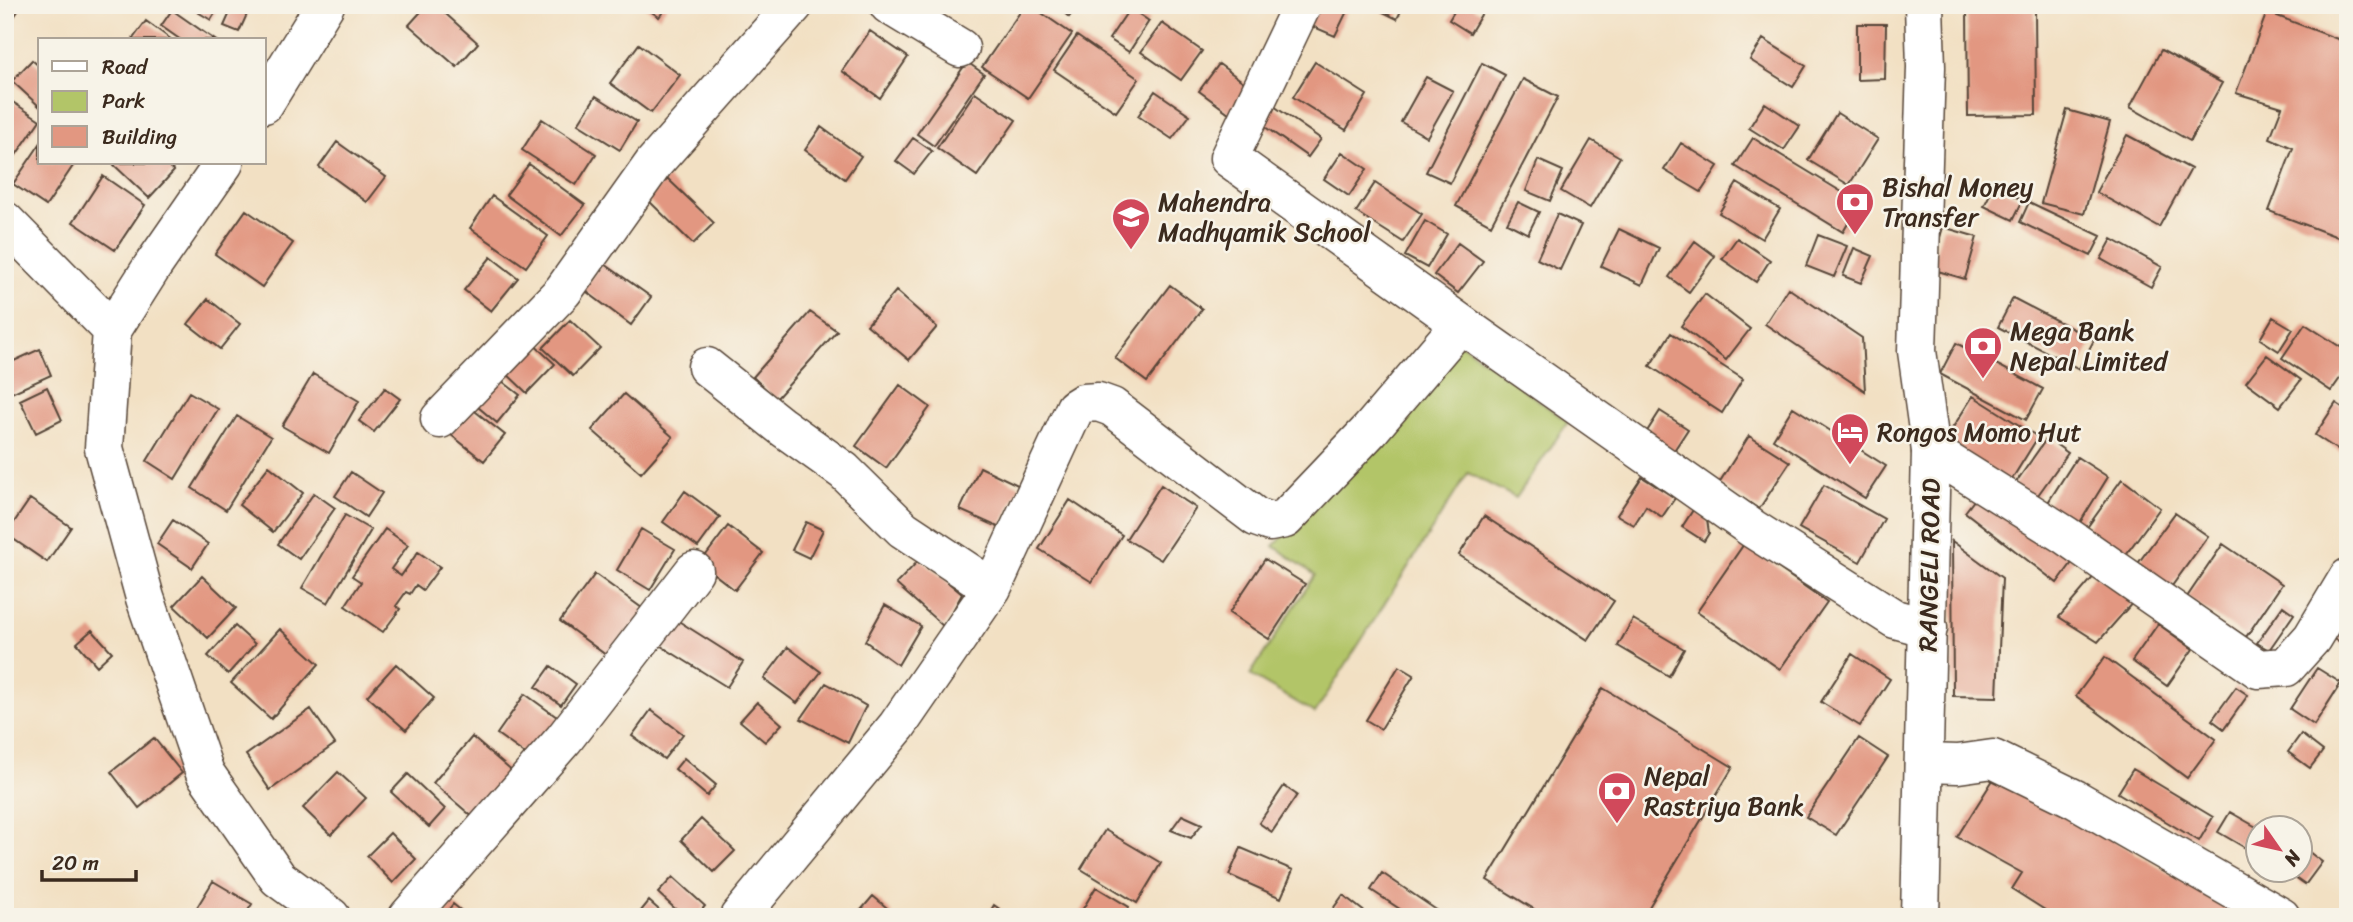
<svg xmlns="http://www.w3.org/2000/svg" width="2353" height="922" viewBox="0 0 2353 922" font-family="Sriracha,sans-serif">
<rect width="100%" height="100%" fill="#f7f3e8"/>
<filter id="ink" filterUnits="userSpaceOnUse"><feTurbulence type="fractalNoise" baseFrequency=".0143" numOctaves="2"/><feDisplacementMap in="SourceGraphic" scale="14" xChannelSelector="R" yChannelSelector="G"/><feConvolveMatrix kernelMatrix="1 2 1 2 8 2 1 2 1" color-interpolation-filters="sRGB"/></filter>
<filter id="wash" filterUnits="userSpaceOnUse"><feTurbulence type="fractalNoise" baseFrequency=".00686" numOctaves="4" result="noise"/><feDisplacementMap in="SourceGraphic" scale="28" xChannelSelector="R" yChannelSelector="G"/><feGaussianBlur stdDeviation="1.57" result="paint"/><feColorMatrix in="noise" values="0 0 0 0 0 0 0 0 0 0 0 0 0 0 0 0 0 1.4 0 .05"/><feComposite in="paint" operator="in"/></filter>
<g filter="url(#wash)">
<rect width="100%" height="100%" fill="#f2e0c3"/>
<path fill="#b2c568" stroke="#767843" stroke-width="2" d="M1460,343L1568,422L1516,498L1468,473L1315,713L1250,675L1315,575L1274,546Z"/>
<g id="blocks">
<path fill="#e29781" d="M5,5H10L18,11L5,30Z
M186,5H220L211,20Z
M427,5H436L478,43L457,67L409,25Z
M642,5H668L659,17Z
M1025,5H1030L1072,34L1028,98L982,67Z
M1055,5H1079L1069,17Z
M1316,5H1350L1335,36L1307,24Z
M1369,5H1404L1397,19Z
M1458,5H1469L1482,13L1470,33L1449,20Z
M233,6L248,12L239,32L224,26Z
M1130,8L1149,21L1129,52L1109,39Z
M1967,9H2035L2036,115L1968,116Z
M172,10L215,40H181L161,26Z
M2267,12L2348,43V241L2269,211L2293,148L2270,138L2282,107L2236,93Z
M146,21L172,40H132Z
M1162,23L1202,51L1181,80L1141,52Z
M1857,24H1886L1885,79L1857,80Z
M870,31L908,57L880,98L842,71Z
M1077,36L1139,79L1116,112L1054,70Z
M1763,39L1806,66L1793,87L1750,60Z
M639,44L680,75L651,113L610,83Z
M2161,50L2222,83L2190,141L2130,107Z
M32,60L40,67V107L12,81Z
M967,62L984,74L934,146L917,134Z
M1315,62L1367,95L1346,130L1293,97Z
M1482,63L1505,75L1450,183L1426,172Z
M1219,64L1253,89L1233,116L1199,91Z
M1426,77L1453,91L1427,137L1401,122Z
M1523,79L1558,97L1491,225L1456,206Z
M1155,91L1190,115L1172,139L1138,116Z
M975,92L1016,120L977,176L937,148Z
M596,96L637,122L620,150L578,124Z
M5,97L40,120L5,171Z
M1765,103L1800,126L1784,150L1749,128Z
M1271,104L1321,139L1308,157L1258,122Z
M2067,110L2110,122L2084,214L2041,203Z
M1837,113L1878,139L1849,185L1808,160Z
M542,119L596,154L576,185L522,150Z
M821,127L861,156L845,179L805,150Z
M2127,135L2191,169L2159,227L2096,192Z
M913,138L932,151L914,174L896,161Z
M1753,138L1860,203L1843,232L1735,166Z
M1591,140L1620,157L1590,208L1561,191Z
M337,142L386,177L367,202L319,167Z
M1681,143L1718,166L1701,192L1664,170Z
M40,144V163H75L46,206L13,184Z
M1342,152L1367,169L1349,196L1324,179Z
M1538,160L1563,171L1550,201L1526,191Z
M116,163H164L174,171L149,198L114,165Z
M529,164L585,205L561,236L506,195Z
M103,176L145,205L115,250L73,222Z
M667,178L714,223L693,244L647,199Z
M1375,183L1422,214L1403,242L1356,212Z
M1737,183L1780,209L1762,239L1719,213Z
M1994,186L2023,200L2013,220L1984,206Z
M492,196L548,236L526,267L470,228Z
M1518,202L1539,212L1528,234L1507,223Z
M2029,202L2101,236L2091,256L2020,222Z
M246,210L293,243L262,287L215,254Z
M1557,214L1581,225L1560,270L1537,259Z
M1425,221L1447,234L1427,268L1405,256Z
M1943,227L1977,237L1965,279L1931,269Z
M1619,229L1659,248L1642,285L1601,266Z
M1818,235L1847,246L1834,277L1806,266Z
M1737,238L1770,260L1756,282L1722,259Z
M2112,239L2162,267L2151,287L2101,259Z
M1695,241L1715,256L1689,292L1669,277Z
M1458,243L1483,261L1458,293L1434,275Z
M1854,248L1873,256L1861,283L1843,276Z
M491,257L518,278L491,311L464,290Z
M602,262L651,297L631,325L583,289Z
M1170,285L1202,309L1147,382L1115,358Z
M1788,288L1862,338L1865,391L1765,324Z
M896,291L937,327L909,360L867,325Z
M1705,294L1750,329L1726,360L1681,326Z
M2013,298L2094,340L2079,369L1998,327Z
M208,299L240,324L220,349L188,324Z
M810,312L837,331L776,399L753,377Z
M2273,317L2293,329L2279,351L2260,339Z
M570,320L600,348L573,376L543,348Z
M2305,324L2348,352V367L2331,391L2282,358Z
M1671,333L1743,379L1722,413L1650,366Z
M531,342L555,364L527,393L504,371Z
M1956,343L2043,389L2026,420L1940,374Z
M40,349L51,375L5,396V365Z
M2267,355L2301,380L2280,407L2246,382Z
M313,374L359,401L329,453L282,426Z
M493,374L520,395L497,423L471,401Z
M900,385L930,407L886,468L856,446Z
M47,387L62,420L36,433L20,400Z
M385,388L400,399L374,432L359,421Z
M189,392L218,409L175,479L147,461Z
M624,394L673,437L641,473L592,430Z
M1973,396L2038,437L2007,487L1941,446Z
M2336,403L2348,411V457L2315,435Z
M1793,407L1886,466L1865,498L1773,439Z
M471,408L505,435L484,461L450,434Z
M1660,411L1688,429L1673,452L1646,433Z
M237,416L271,437L226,510L192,488Z
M1749,436L1790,462L1759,509L1719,483Z
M2047,438L2068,453L2033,502L2012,488Z
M2077,457L2108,477L2079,524L2047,504Z
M269,466L303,493L273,532L239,505Z
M980,467L1020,486L1000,528L960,510Z
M351,472L382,493L366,517L335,496Z
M1642,477L1675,498L1662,517L1646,506L1634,525L1617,515Z
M2122,479L2160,508L2124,557L2086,529Z
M1161,485L1196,508L1161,560L1126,539Z
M1824,485L1884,519L1860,562L1799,528Z
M1982,490L2074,560L2057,583L1965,512Z
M685,491L720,517L698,547L663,522Z
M314,493L335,508L299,559L278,544Z
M30,499L71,527L47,562L6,534Z
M1070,500L1122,535L1092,582L1039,549Z
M1693,510L1707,519L1709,533L1704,541L1682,527Z
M2175,513L2208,536L2169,590L2136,566Z
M345,515L371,530L328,603L302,588Z
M1484,516L1614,601L1588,640L1459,555Z
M173,520L208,544L192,568L157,544Z
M806,522L823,530L809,558L792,550Z
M728,526L763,553L735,590L700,563Z
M385,529L408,545L391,569L401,576L418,552L440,567L423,590L416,585L410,594L406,592L396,606L400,609L383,632L345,606L361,582L352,576Z
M641,529L675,549L650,590L617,570Z
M1952,541L2002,578L1997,697L1953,696Z
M1744,544L1827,602L1780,669L1697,612Z
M2223,544L2282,584L2246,637L2187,597Z
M920,559L962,594L944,627L896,584Z
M1265,559L1305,584L1269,639L1229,613Z
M595,574L646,611L610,658L560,621Z
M2095,575L2134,601L2098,642L2059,617Z
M202,576L236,608L208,638L174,606Z
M885,605L921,626L898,665L865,641Z
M2283,606L2294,614L2269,650L2257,643Z
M2348,607V648L2329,636Z
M669,615L743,662L727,687L653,641Z
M1633,619L1684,649L1669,676L1618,646Z
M2158,624L2193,649L2167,686L2132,661Z
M235,626L255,644L228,674L208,656Z
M280,629L319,664L271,719L231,683Z
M92,630L112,652L97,666L77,643Z
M788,647L821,672L797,703L764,679Z
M1852,654L1890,679L1860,726L1821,702Z
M2105,657L2216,739L2187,778L2076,696Z
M396,664L434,698L406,730L367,696Z
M551,666L576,684L561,705L536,687Z
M1399,666L1414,675L1381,729L1366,720Z
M2317,668L2341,683L2314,725L2290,709Z
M826,683L866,706L848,743L801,719Z
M2236,687L2248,695L2224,729L2212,720Z
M1603,688L1733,767L1643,917H1547L1487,880Z
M525,694L561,720L532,759L497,734Z
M757,702L782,724L765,742L740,721Z
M311,709L335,744L270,790L246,755Z
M651,710L683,734L664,759L632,736Z
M2301,734L2323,751L2310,768L2288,752Z
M472,737L514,773L475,819L433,783Z
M154,738L182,773L139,808L111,772Z
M1859,738L1888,757L1836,835L1806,817Z
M684,758L716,785L707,796L675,769Z
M2133,769L2213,817L2199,841L2118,793Z
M338,772L366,798L331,835L303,808Z
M1998,772L2243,917H2056L2012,889L2022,873L1957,837Z
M408,774L445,809L429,827L391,792Z
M1284,786L1297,795L1272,832L1259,823Z
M2230,812L2258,828V849L2256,854L2218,832Z
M1182,815L1202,824L1191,838L1171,830Z
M701,819L735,851L714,872L681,840Z
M1105,830L1161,863L1137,903L1081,869Z
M390,833L416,859L393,883L367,856Z
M2300,845L2322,862L2305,885L2284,870H2300Z
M1241,848L1293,870L1281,898L1229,875Z
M1382,873L1441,913L1439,917H1412L1371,890Z
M673,877L705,906L696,917H684L658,893Z
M213,881L252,904L244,917H191Z
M1096,887L1129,907L1124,917H1089L1081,912Z
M1343,895L1371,917H1327Z
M873,896L893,913L889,917H855Z
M649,901L667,917H636Z
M453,904L469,917H443Z
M994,905L1011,917H987Z"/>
</g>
</g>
<g filter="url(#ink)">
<use href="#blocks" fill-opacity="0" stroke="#564537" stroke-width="2"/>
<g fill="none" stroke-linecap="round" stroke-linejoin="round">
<defs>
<path id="minor" d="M889,5L960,48
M1302,5L1229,158L1464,326
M264,104L325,5
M5,221L112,330L104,448L145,598L205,773L278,878L331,917
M112,330L152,267L224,163
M707,367L781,426L844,471L903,529L992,588
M440,419L563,291L654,163L794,5
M1931,451L2065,535L2258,669L2286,667L2312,638L2348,578
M1924,763L1958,764L1993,759L2075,799L2281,917
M408,917L564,739L694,571
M739,917L897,726L992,588L1075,408L1083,403L1098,402L1112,407L1256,517L1270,522L1285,519L1370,430L1451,335L1464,326L1753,529L1895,619L1928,628"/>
<path id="major" d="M1920,917L1931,451L1917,351L1926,67L1924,5"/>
</defs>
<use href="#minor" stroke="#564537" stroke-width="41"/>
<use href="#major" stroke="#564537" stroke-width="41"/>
<use href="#minor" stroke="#fff" stroke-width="38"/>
<use href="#major" stroke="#fff" stroke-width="38"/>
</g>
</g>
<defs>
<symbol id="bank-pin" viewBox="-11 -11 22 30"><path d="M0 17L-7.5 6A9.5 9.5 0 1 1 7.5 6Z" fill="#d1495b" stroke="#f7f3e8"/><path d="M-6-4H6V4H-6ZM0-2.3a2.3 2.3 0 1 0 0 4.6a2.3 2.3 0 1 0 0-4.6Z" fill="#fff"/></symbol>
<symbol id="school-pin" viewBox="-11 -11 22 30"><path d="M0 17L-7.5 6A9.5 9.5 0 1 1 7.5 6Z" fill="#d1495b" stroke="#f7f3e8"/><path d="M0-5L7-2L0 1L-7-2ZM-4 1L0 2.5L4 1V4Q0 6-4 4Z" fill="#fff"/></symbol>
<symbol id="hotel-pin" viewBox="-11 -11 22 30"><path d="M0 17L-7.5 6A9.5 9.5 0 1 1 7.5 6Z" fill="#d1495b" stroke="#f7f3e8"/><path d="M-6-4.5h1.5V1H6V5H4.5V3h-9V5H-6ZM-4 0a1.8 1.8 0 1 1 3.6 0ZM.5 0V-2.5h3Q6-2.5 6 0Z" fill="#fff"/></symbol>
</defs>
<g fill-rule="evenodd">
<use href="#bank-pin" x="1833" y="180" width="44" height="60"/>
<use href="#school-pin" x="1109" y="195" width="44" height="60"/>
<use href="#bank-pin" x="1961" y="324" width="44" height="60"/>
<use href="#hotel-pin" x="1828" y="410" width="44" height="60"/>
<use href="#bank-pin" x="1595" y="769" width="44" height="60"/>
</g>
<g text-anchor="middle" stroke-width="5" stroke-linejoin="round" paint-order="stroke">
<g font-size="26" fill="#3b2a1e" stroke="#f7f3e8" text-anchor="start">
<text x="1882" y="196">Bishal Money<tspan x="1882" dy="30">Transfer</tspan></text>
<text x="1158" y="211">Mahendra<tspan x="1158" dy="30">Madhyamik School</tspan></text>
<text x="2010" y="340">Mega Bank<tspan x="2010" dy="30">Nepal Limited</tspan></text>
<text x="1877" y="441">Rongos Momo Hut</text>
<text x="1644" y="785">Nepal<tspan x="1644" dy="30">Rastriya Bank</tspan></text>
</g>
<g font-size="26" fill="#3b2a1e" stroke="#f7f3e8">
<text transform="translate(1929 565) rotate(-89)" y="9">RANGELI ROAD</text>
</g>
</g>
<rect width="2353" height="922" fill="none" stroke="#f7f3e8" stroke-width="28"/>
<rect x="38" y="38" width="228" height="126" fill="#f7f3e8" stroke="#aca397" stroke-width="2"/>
<rect x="52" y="61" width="35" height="10" fill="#ffffff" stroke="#aca397" stroke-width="2"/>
<text x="102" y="74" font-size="21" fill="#3b2a1e">Road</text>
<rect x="52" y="91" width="35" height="21" fill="#b2c568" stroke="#aca397" stroke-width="2"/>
<text x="102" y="108" font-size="21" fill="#3b2a1e">Park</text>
<rect x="52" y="126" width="35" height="21" fill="#e29781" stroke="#aca397" stroke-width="2"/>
<text x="102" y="144" font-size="21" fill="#3b2a1e">Building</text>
<g transform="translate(2279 849) rotate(124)"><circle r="33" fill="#f7f3e8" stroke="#aca397" stroke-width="2"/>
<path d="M0-5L12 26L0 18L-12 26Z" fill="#d1495b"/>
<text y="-10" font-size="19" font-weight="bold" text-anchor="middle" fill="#3b2a1e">N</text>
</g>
<path d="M42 870v10h94v-10" fill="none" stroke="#3b2a1e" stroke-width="3.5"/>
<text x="52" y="870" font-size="21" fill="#3b2a1e" stroke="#f7f3e8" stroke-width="5" paint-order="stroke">20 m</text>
</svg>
